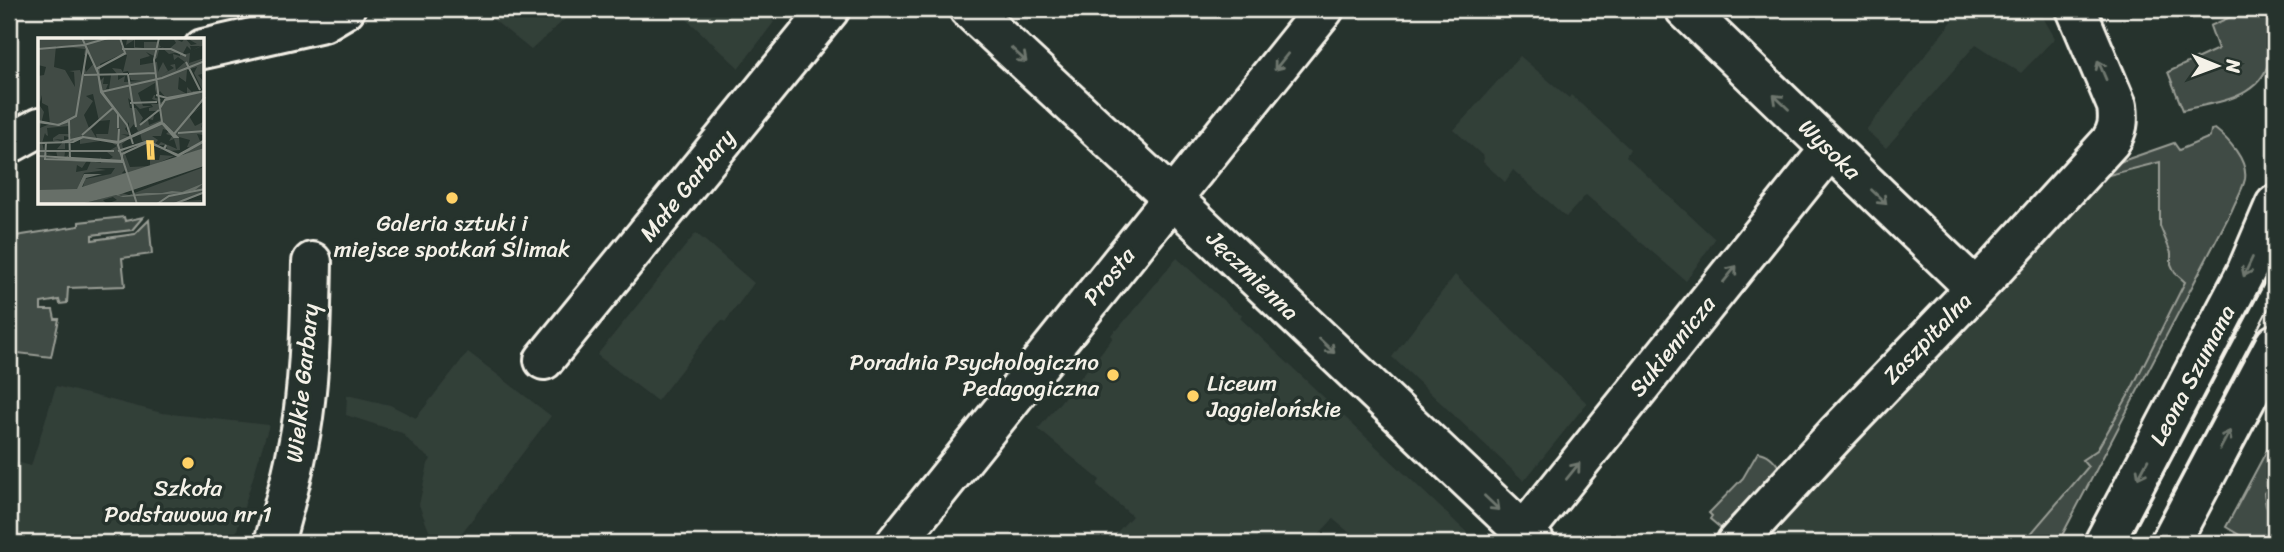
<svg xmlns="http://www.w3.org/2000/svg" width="2284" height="552" viewBox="0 0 2284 552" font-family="Sriracha,sans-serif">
<rect width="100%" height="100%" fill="#26332d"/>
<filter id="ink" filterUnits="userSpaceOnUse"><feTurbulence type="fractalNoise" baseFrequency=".0143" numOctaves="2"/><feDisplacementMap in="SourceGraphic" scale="14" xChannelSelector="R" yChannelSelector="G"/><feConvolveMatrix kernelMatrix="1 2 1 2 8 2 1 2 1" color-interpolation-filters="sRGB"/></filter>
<g filter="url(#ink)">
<path fill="#333f39" d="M480,9H576L531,50Z
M676,9H760L774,22L739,68Z
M1942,9H2038L2055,38L2021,73L1976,44L1886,148L1866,130L1953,20Z
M1520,56L1569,98L1571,95L1630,149L1626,156L1715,239L1686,281L1586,195L1566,217L1513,170L1505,182L1483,162L1484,157L1454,130Z
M2160,161L2230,208L2058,543H1753L1998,284L2111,171Z
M696,233L754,283L725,322L722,320L709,334L657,401L597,355Z
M1177,258L1235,311L1242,314L1240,318L1478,543H1362L1333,519L1311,543H1107L1132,516L1097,485L1100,480L1038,429L1109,343L1113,337L1111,335L1115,330H1117Z
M1455,275L1587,403L1524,481L1392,357Z
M468,352L551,416L454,543H427L431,536L419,505L428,464L431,459L416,448L402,433L346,415L347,395L390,405L416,418Z
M56,386L162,413L269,425L233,543H9L14,526L9,524V476L13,461L31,466Z"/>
<path fill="#414b45" stroke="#9a9e96" stroke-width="2" d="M2246,10H2267L2272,13C2272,26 2273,39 2271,52C2265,99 2220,101 2183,110L2168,72L2218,49L2210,26Z
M2215,129C2228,139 2248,160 2245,179C2243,189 2236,200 2232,210L2058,543H2023L2088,467L2082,460L2097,450L2129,394L2185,282L2175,273L2171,264V253L2160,226V162L2097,178L2111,165L2174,143L2179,150L2210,137L2211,130Z
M124,217L125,221L143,217L132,230L92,235V240L135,234L149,220L152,254L122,258L125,286L68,288L67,303L60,304L59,300L41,303V310H53L55,319H59L51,357L10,352L9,354V243L16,236L79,226V222Z
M2275,435V484H2271L2264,493L2266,506L2275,524V543H2253L2226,527Z
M1758,452C1769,453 1775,460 1780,469L1729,535L1710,519L1712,516L1709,513L1743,478Z"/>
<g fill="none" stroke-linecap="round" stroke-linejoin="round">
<defs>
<path id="minor" d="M969,9L1172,198L1535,543
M1685,9L1975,288
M203,49L323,22L345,9
M9,144L40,127
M544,360L830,9
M274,543C285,502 297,460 303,417C310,366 311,314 312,262
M896,543L1324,9
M1515,543L1830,149
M1736,543L1837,433L1995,268L2110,142C2118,130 2119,121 2117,106L2076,9"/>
<path id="tertiary" d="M2104,543L2246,273L2275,205
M2170,543L2275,344"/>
</defs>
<use href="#minor" stroke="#f4f1e8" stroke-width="44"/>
<use href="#tertiary" stroke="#f4f1e8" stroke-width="44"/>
<use href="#minor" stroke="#26332d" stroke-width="38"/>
<use href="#tertiary" stroke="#26332d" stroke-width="38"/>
<path stroke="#f4f1e8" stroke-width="2" d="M2126,543L2275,258
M2146,543L2275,296"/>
</g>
<defs><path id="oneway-shaft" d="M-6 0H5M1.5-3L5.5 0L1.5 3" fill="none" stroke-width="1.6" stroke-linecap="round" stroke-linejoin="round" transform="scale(1.75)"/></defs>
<g stroke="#6e766e">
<use href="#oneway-shaft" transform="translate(1019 55) rotate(43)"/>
<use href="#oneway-shaft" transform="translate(1281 62) rotate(129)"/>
<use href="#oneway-shaft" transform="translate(2102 70) rotate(-113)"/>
<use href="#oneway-shaft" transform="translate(1781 102) rotate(-136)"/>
<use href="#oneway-shaft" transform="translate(1879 197) rotate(44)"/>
<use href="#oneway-shaft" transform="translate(2248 267) rotate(115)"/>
<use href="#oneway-shaft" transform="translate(1730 274) rotate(-51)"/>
<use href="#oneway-shaft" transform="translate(1327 346) rotate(44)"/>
<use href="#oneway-shaft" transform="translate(2225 440) rotate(-62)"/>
<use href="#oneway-shaft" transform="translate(2143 469) rotate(118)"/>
<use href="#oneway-shaft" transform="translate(1573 471) rotate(-51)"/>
<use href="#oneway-shaft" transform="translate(1492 503) rotate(44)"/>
</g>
</g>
<g fill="#ffd166" stroke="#26332d" stroke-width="2.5">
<circle cx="452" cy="198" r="7"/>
<circle cx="1113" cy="375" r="7"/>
<circle cx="1193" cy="396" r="7"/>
<circle cx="188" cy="463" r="7"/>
</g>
<g text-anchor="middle" stroke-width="7" stroke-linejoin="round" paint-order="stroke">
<g font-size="23" fill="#f4f1e8" stroke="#26332d">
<text transform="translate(1830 149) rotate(44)" y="8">Wysoka</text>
<text transform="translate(687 185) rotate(-51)" y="8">Małe Garbary</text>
<text transform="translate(1253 275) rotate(44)" y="8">Jęczmienna</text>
<text transform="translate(1109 276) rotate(-51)" y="8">Prosta</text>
<text transform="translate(1927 338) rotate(-46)" y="8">Zaszpitalna</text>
<text transform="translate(1672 346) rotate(-51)" y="8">Sukiennicza</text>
<text transform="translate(2192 375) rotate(-62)" y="8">Leona Szumana</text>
<text transform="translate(302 383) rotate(-84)" y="8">Wielkie Garbary</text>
</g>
<g font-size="23" fill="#f4f1e8" stroke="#26332d">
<text x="452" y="231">Galeria sztuki i<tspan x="452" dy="26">miejsce spotkań Ślimak</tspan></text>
<text x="1099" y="370" text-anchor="end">Poradnia Psychologiczno<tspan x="1099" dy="26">Pedagogiczna</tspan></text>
<text x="1207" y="391" text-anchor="start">Liceum<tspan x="1207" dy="26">Jaggielońskie</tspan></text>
<text x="188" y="496">Szkoła<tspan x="188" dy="26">Podstawowa nr 1</tspan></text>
</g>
</g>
<g transform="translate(38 38)">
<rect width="166" height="166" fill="#26332d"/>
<path d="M0,0H82L83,8L90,12L96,10V2L88,7L89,1L97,0V9L106,10V4H120V0L122,9L131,11L138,5L135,0L144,4L147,0L153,7L159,6L152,2V0L166,2V7L153,13L163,8H152L153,12L149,8L144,17L152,15L151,25L166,20V43L164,36L160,37L166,44V61L154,75L166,67L151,78L157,88L165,84L163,90L166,85L165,97L159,96L162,103L166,101V110L145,118L153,110L149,109L152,102L141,99L142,112L131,113L128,109L121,113L127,107H120L123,104L139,111L136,101L131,103L134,98L128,96L131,93L125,91L123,98H114L120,102L116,107L104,103L102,95L94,97L100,93L96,86L91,92V84L87,91L92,97L83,96L93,99L84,106L86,115L91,113L87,116L92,129L112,128V122H121L122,117L136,118L104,132L90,135L88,131L84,135L88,136L45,149L47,141L73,136L77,130H57L68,132L46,135L39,152H0V65L6,74L2,90L12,86L10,68L4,65V57L2,64L0,59V38L6,37L8,29L0,27V12L7,10H0ZM18,8L47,11L46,17L52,16L56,25L48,34L46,26L44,38L42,32L31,33L36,34L37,49L27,32L16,29ZM122,8L131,16L142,14V18L135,16L136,22L140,19L147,24L138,32L137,26L132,27L136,30L125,36L130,33L125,24L120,34L119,24L102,27V21L112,18L108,14L116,18L115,22L119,20ZM84,16L89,17L85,34L90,33L93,42L104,43L86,44L87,38L80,42V37L86,36L83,31L74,30L79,36L73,37L71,51H68L70,46H65L66,39L62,43V26ZM159,29L156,35L165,53H155L160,48L154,54L149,49V56L140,51L141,39L148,44L149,32ZM117,45V51L119,58L122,53L129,61L122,65L123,61L117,60V57H113H116L114,61L119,63L121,66H113L115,69L111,70V73H122L123,82L111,87L110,81L115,82L116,77L102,85L105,80L98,70H92L90,60L102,71L114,68H105L100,55ZM55,56L61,83L72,82L70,96H58L59,101L53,91L61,84L51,90L46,77L55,63L48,58ZM31,88L32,96H21L15,100V103L18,104H11H25L19,111H27V104L16,101L26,102V98L31,99L33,95L32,103L42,102V106L69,102L79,108L69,114L75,119L66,124L62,119L63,125L53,123L49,132L38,134L39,127L44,130L50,121L29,122L31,116L26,121L27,114L18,113L20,121H8L9,116L15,117L7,115L4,105L7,95L8,97L10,98L9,90ZM166,129V153L148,163L163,162L165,166L71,165L79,162L75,159L65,162L69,166H43L84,155L91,157Z" fill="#414b45" fill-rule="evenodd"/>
<path d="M166,110V128L80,157L83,158L108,155H124L134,153L144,154L166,145L157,152L144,155L85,159L78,157L43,166H0V152L39,151L46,136H64L48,140L44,149Z" fill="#676f68"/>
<path fill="none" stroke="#787f78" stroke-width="2" d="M44,0L60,35L63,54L80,76V90M82,0L87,15L59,31L64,54L89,87L95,106M121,0L116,22L122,70M46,7L70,0M0,11L47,7M84,11H133L148,18M148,24L162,52M58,31L88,15M90,36L98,89M91,36L117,35M46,37L90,36M63,54L124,40L167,23M118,57L129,60L167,53M92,65L119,64M0,83L20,87L31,83L32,122L84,124V116L110,104L140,117L167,102M0,84L21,87L38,78L49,11M124,85L136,99H139L125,85M102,87L121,72M81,91L80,107L99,166M140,95L167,93M136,96L167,59M44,97L76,69M8,104L7,121L39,122M24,104L45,99L81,104L124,84L122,70L127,62L167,53M0,105L35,104L45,99L80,105L125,85M128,107L126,111L140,118L167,103M0,113H76M80,113L110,103L126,111M0,118L86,123M119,166L131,158L167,151M136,166L167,154"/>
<path fill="#ffd166" fill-opacity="0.15" stroke="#ffd166" stroke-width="3.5" d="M110,104H114L115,120H111Z"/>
<rect width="166" height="166" fill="none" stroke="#f4f1e8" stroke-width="3.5"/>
</g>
<rect width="2284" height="552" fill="none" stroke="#26332d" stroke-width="35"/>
<rect x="18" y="18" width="2249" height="517" fill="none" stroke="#f4f1e8" stroke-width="2.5" filter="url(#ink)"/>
<g transform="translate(2217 66) rotate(91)" stroke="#26332d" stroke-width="5" paint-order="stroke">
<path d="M0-5L12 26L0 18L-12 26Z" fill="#f4f1e8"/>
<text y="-10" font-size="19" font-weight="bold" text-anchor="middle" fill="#f4f1e8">N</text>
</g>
</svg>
